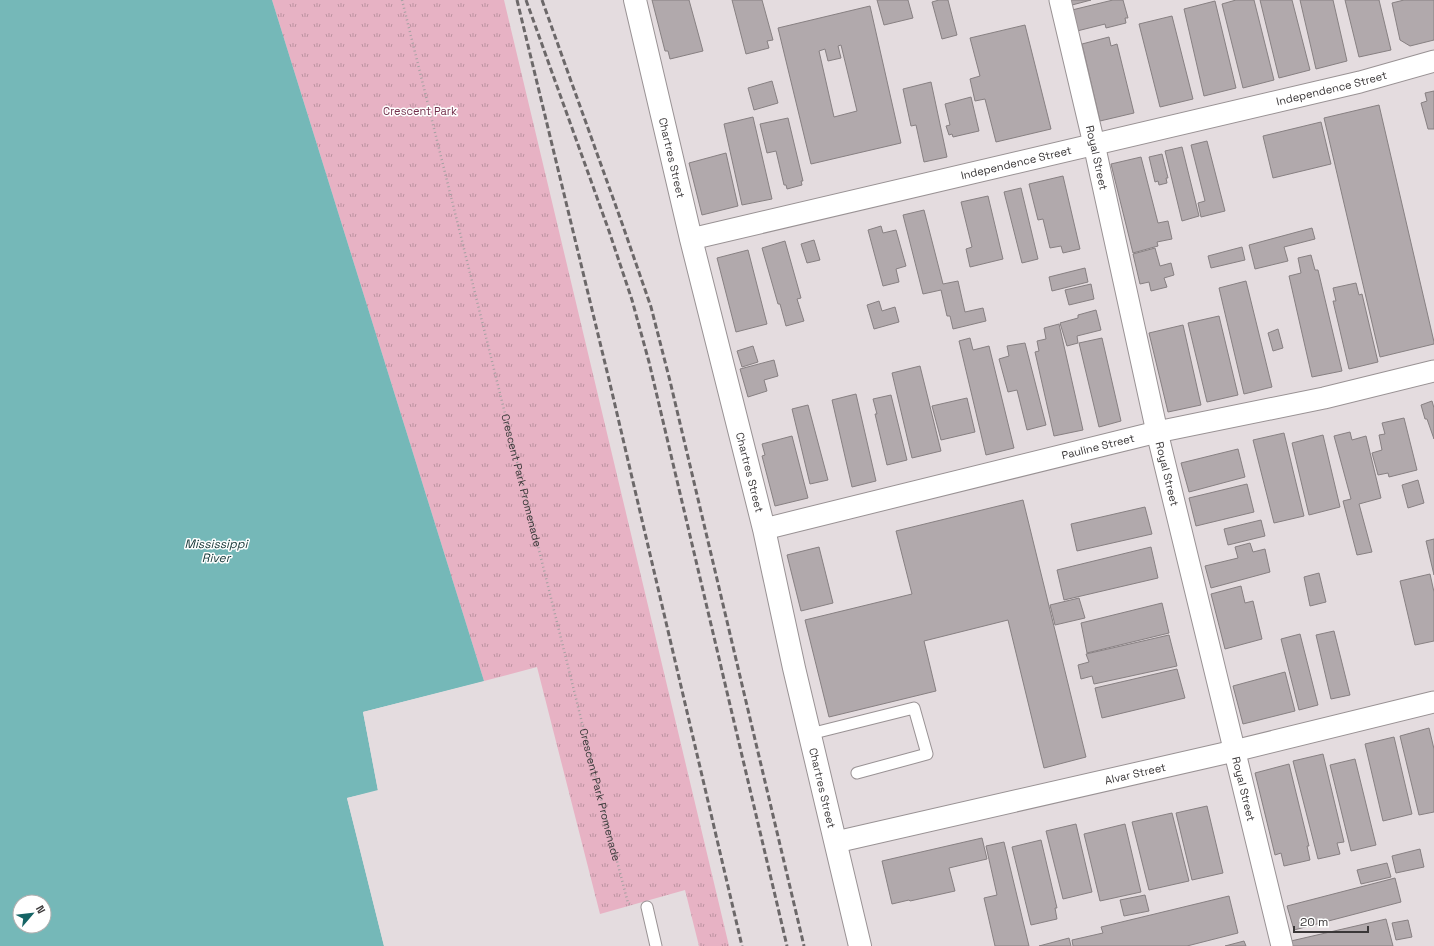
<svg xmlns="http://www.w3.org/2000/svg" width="1434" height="946" viewBox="0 0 1434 946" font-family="'Space Grotesk',sans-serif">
<defs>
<pattern id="park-tufts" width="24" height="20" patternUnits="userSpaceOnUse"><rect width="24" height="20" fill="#e7b2c4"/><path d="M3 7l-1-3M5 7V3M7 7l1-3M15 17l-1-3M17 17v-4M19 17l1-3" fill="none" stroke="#bc92a0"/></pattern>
</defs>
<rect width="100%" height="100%" fill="#e4dcdf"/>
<path fill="url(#park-tufts)" d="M272,0H504L729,946H699L685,890L600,914L537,667L484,681Z"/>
<path fill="#75b8b8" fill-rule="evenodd" d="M0,0H272L484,681L363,712L378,791L347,798L384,946H0ZM20,902H44V926H20Z"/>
<path fill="#e4dcdf" d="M486,681L484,683L366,713L380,791L379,793L349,799L386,946H384L347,798L378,790L363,712Z"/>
<path fill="#b1a9ac" stroke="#878082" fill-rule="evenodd" d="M652,0H689L703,51L670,59L668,51H665Z
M732,0H762L773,40L767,41L769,48L746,54Z
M877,0H908L913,18L884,25Z
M939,0H948L957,35L942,39L932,2Z
M1070,0H1091L1072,5Z
M1113,0H1123L1128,18H1125L1126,23L1106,28L1105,24L1077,31L1072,10Z
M1236,0H1254L1274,80L1243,88L1222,4Z
M1260,0H1292L1310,70L1279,78Z
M1300,0H1333L1347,61L1316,69Z
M1345,0H1379L1391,50L1359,57Z
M1404,0H1434V40L1410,46L1400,40L1392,3Z
M1215,1L1236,88L1204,96L1184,9Z
M870,6L901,143L811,164L778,28ZM841,45L857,111L834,117L819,51L825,49L828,61L841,58L838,46Z
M1172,16L1193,99L1160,107L1139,24Z
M1025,25L1051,129L996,142L985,99L975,101L970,79L980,76L970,38Z
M1109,37L1111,46L1117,44L1134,113L1100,121L1082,44Z
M772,81L778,103L754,110L748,88Z
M931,82L947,157L924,162L916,125L911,126L903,89Z
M1434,91V129H1428L1421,103L1427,101L1425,93Z
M971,97L979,131L953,137L952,134L949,135L946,126L950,125L945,104Z
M1379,105L1434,342V344L1380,357L1324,118Z
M753,117L772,199L742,205L724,124Z
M788,118L803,181H801L802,185L787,189L786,185H784L776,151L767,153L760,124Z
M1321,122L1331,164L1273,178L1263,136Z
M1207,141L1225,211L1201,217L1198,203L1205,201L1191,145Z
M1182,147L1199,216L1182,221L1165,151Z
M726,153L738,206L702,215L689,163Z
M1162,154L1168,178H1166L1167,183L1159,185L1158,181L1155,182L1149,157Z
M1141,157L1158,223L1168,221L1172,239L1157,242L1158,246L1133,253L1111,164Z
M1063,176L1080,249L1063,253L1061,246L1050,248L1043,219L1038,220L1029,184Z
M1021,188L1038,259L1022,263L1004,192Z
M988,196L1003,259L970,267L966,249L972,247L961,202Z
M924,210L943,284L958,281L965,312L983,308L986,321L953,329L950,316H947L941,290L923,294L903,215Z
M881,226L883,233L896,230L906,266L896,269L899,282L883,286L868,230Z
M1312,228L1315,239L1284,247L1288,261L1255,269L1249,245Z
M814,240L820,260L807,263L801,244Z
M785,241L801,298L797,299L804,321L786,326L780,304H778L762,248Z
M1242,247L1245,260L1211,268L1208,256Z
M1155,248L1160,266L1171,263L1174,275L1164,278L1167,287L1151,291L1149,282L1140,284L1133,254Z
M748,250L767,324L736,332L717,258Z
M1311,255L1315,270H1318L1342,371L1312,377L1289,276L1301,273L1298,258Z
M1085,268L1088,282L1052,291L1049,277Z
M1246,281L1272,387L1244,394L1219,288Z
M1356,283L1359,295L1362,294L1378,362L1349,369L1333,301H1336L1333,288Z
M1091,284L1094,299L1069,305L1065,290Z
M879,301L882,311L895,307L899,322L874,329L867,305Z
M1096,310L1101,330L1077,336L1078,343L1067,346L1060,323L1078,318V315Z
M1219,316L1238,395L1207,402L1188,323Z
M1059,324L1083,430L1054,436L1035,352L1039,351L1037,341L1046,339L1044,328Z
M1183,325L1201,405L1168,412L1149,333Z
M1278,329L1283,348L1273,351L1268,333Z
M970,338L973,350L989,346L1014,448L986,455L959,341Z
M1102,338L1121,421L1099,427L1079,343Z
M1025,343L1046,425L1027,430L1017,390L1008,392L999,359L1009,356L1007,346Z
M753,346L758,362L742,367L737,351Z
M774,360L778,376L764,380L767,391L748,397L740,369Z
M920,366L941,451L912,458L892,373Z
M856,394L876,481L852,487L832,400Z
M891,395L907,460L887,465L875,414H877L873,399Z
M967,398L975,432L941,440L932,406Z
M1432,401L1434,408V439L1427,419H1425L1421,405Z
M808,405L828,480L810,484L792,409Z
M1404,418L1417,470L1389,477L1388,473L1378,475L1372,453L1382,450L1379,435L1385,434L1382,423Z
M1350,432L1352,440L1366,436L1381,498L1359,504L1372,552L1357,555L1343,501L1351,499L1334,436Z
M1284,433L1304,516L1274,523L1253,440Z
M1323,435L1340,507L1309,515L1292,443Z
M792,436L808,498L775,506L762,456L765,455L762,444Z
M1238,449L1245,477L1189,492L1181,463Z
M1418,480L1424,503L1408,508L1402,485Z
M1247,484L1254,512L1196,526L1189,498Z
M1023,500L1086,757L1044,768L1008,620L924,641L936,691L829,717L805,620L912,594L896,531Z
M1145,507L1152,534L1077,551L1071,524Z
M1261,520L1265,536L1228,545L1224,529Z
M1434,539V575L1426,541Z
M1250,543L1253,552L1265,549L1270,572L1211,588L1205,566L1238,558L1235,547Z
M819,547L833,603L801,611L787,555Z
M1151,547L1158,578L1064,600L1057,570Z
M1319,573L1326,602L1310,606L1304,577Z
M1430,574L1434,592V641L1415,645L1400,581Z
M1241,586L1245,603L1253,601L1262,639L1225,649L1211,594Z
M1079,598L1085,618L1055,625L1050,605Z
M1162,603L1169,633L1087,653L1081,623Z
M1334,631L1350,695L1331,699L1316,635Z
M1300,634L1318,705L1299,710L1281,639Z
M1169,635L1177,666L1094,684L1092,676L1081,679L1078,665L1089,662L1086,654Z
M1177,669L1185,698L1102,718L1095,688Z
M1285,672L1295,711L1243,724L1233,686Z
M1429,728L1434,749V812L1419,815L1400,736Z
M1394,737L1412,814L1383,821L1365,744Z
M1323,754L1344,842L1337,843L1340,854L1318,859L1293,761Z
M1355,759L1376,845L1351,851L1330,765Z
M1289,764L1309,846H1307L1310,860L1284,866L1281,853L1275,855L1255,773Z
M1207,806L1223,873L1192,880L1176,813Z
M1172,813L1189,881L1149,890L1132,822Z
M1076,824L1092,892L1063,899L1046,831Z
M1125,824L1141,892L1100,901L1084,834Z
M982,838L987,859L949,868L955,891L910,901L909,900L892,904L882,861Z
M1041,840L1057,908H1055L1057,919L1031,925L1012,847Z
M1004,842L1029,946H995L984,898L997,895L986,846Z
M1420,849L1424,867L1396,873L1392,856Z
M1387,863L1391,877L1361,884L1357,870Z
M1395,878L1401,902L1294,930L1287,906Z
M1145,895L1149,911L1124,916L1120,900Z
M1229,896L1238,933L1187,946H1073L1072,940L1103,933L1101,927Z
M1386,919L1393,946H1292L1291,941Z
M1408,920L1412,937L1396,940L1392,923Z
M1069,938L1071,946H1039Z
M1244,941L1246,946H1225Z"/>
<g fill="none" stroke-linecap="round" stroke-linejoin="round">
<defs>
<path id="service" d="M810,734L914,708L927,754L857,773
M647,907L656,946"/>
<g id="minor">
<path id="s2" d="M1060,0L1094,144L1157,432L1282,946"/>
<path id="s3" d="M691,239L1360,82L1434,61"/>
<path id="s4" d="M764,529L1157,432L1324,398L1434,371"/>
<path id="s5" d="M836,842L1234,751L1434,702"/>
</g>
<g id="tertiary">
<path id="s6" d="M635,0L691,239L764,529L794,668L860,946"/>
</g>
</defs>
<use href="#service" stroke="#999294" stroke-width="13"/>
<use href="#minor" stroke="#999294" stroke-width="23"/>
<use href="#tertiary" stroke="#999294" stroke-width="24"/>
<path stroke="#a7a1a3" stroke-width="2.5" stroke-dasharray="1 3" stroke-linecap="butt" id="s1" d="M402,0L608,827L628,903L630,904"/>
<use href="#service" stroke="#fff" stroke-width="11"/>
<use href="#minor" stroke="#fff" stroke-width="21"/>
<use href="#tertiary" stroke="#fff" stroke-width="22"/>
<path stroke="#6c6869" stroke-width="3" stroke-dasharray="6 3" stroke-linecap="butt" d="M517,0L611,388L742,946
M526,0L609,231L632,300L649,362L787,946
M542,0L623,226L651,307L670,381L804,946"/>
</g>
<g text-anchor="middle" stroke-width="3" stroke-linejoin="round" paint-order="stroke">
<g font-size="11" fill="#3a3738" stroke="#fff">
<text dy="4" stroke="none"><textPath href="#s3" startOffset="658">Independence Street</textPath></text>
<text dy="4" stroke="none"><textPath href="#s6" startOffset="162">Chartres Street</textPath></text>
<text dy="4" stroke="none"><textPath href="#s2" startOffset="162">Royal Street</textPath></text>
<text dy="4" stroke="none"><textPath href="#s3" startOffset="334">Independence Street</textPath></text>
<text dy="4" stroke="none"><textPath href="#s4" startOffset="344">Pauline Street</textPath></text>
<text dy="4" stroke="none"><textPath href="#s6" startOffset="486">Chartres Street</textPath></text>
<text dy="4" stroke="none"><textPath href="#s2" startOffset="486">Royal Street</textPath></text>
<text dy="4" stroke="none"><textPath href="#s1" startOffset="495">Crescent Park Promenade</textPath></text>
<text dy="4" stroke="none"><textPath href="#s5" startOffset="307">Alvar Street</textPath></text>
<text dy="4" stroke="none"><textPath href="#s6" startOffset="810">Chartres Street</textPath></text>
<text dy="4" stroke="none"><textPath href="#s2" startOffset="810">Royal Street</textPath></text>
<text dy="4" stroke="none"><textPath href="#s1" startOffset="819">Crescent Park Promenade</textPath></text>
</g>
<g font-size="11" fill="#72304c" stroke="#fff">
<text x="420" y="115">Crescent Park</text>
</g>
<g font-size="12" font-style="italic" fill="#123434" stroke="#fff">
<text x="216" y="548">Mississippi<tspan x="216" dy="14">River</tspan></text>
</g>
</g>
<g transform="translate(32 914) rotate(62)"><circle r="19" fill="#ffffff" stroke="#b0afaf"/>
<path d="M0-3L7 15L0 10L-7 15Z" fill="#156465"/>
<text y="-6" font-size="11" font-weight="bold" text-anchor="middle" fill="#3a3738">N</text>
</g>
<path d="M1294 926v6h74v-6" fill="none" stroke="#3a3738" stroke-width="2"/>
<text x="1300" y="926" font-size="12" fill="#3a3738" stroke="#ffffff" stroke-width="3" paint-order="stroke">20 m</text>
</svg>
